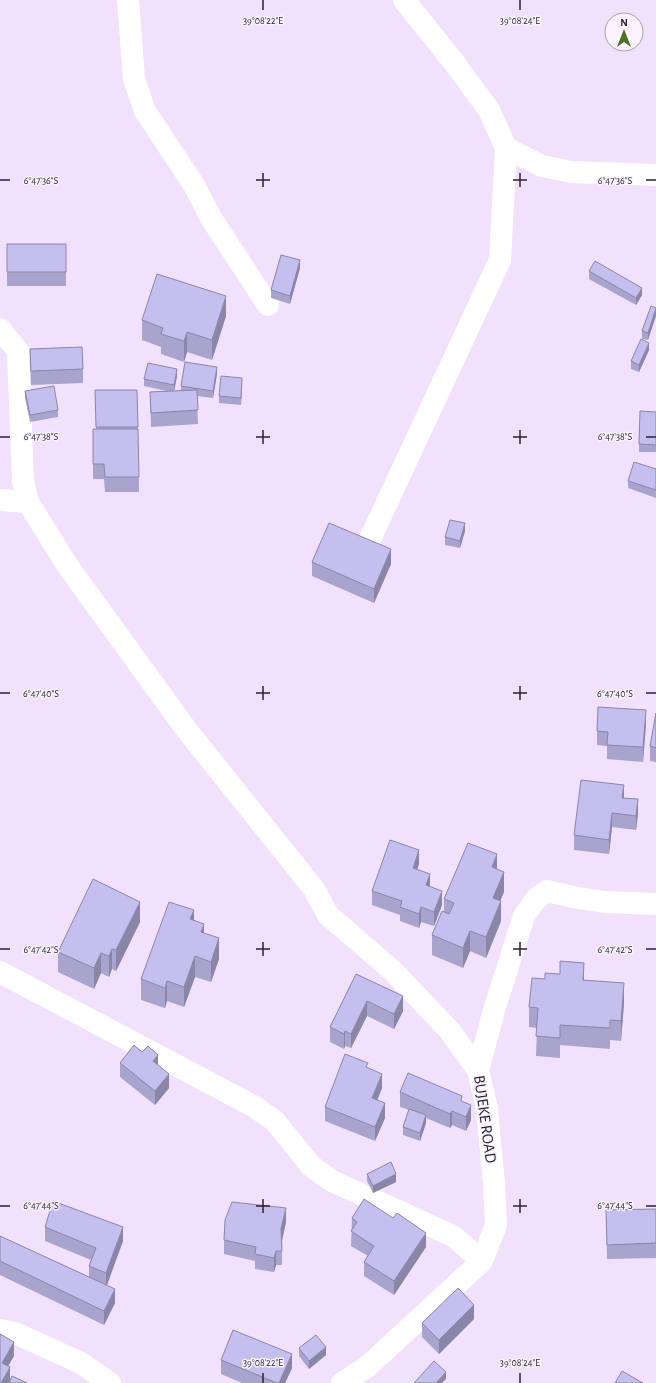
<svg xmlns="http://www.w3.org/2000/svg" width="656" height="1383" viewBox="0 0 656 1383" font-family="'Alegreya Sans',sans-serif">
<rect width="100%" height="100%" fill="#f1e1fd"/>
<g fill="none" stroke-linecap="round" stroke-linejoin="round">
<path stroke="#fff" stroke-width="22" d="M128,0L134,79L145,111L194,185L211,218L268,305
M506,148L542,166L571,172L656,175
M0,329L18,351L23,481L28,502L67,565L186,729L314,889L328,915L393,971L450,1031L478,1070
M0,500L28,502
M370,539L500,260L506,148L489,110L453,61L404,0
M0,972L255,1107L275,1121L311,1166L332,1181L453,1236L482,1261
M0,1330L15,1333L81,1363L110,1383
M342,1383L367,1367L482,1261L496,1225L494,1183L487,1109L478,1070L495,1007L524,916L536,899L547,891L578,898L604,902L656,904"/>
</g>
<path fill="#a9a4ce" d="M7,244H66V286H7Z
M300,268L290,304L271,298V290Z
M589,271L642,295L636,305L589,279Z
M651,306L648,340L642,339V331Z
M226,316L212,360L187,352L184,362L161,354V347L142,340V320Z
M30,349L83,369V383L31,385Z
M649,350L639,372L631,369V361Z
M217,374L213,398L197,396L198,424L151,427L150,392L167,391L144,386V379L177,376L174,391L181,390V386Z
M242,386L241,405L219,403V396Z
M95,390H137L139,492H105L104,479H93V429H96Z
M25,391L58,410V417L30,422L25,398Z
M656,412V452H639V444Z
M656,469V498L628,488V481Z
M465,531L460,548L445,545V537Z
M312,562L391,564L374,603L312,576Z
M656,713V762L650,761V746Z
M646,724L643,762L607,759V746L597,745V731Z
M624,798L638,814L636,830L612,827L609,854L574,850V835Z
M419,864L417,869L430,887L442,905L434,926L421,922L419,928L400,921V915L372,905V891Z
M497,869L504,892L500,901L501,921L486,958L470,951L463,968L432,955V935L444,912V899Z
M194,920L204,933L219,959L211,982L195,977L184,1007L167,1001L165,1008L141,1000V979Z
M140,922L116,971L112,969L109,977L101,973L94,989L58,972V952Z
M356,974L403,1011L394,1029L367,1016L351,1048L345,1046L344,1049L330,1042V1027Z
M545,979L584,980L624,1003L621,1041L610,1040V1049L560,1045V1058L536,1056L537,1028L529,1027V1007Z
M120,1063L158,1066L169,1088L155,1105L120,1077Z
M368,1068L382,1088L377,1100L385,1118L375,1141L325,1121V1107Z
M400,1092L462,1102L471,1120L466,1131L452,1125L450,1128L426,1118V1123L420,1141L403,1135V1127L409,1110L400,1107Z
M367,1174L396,1182L373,1193L367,1181Z
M656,1209V1258L607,1259L606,1210Z
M352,1218L426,1247L394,1295L364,1276V1262L368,1256L351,1246Z
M286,1222L282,1242V1265H276L274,1272L255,1269V1261L224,1254V1240Z
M45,1227L123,1241L106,1285L115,1303L104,1325L0,1275V1236L89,1277V1266L91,1260L45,1241Z
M474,1319L439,1354L422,1337V1323Z
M299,1348L326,1355L309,1369L299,1356Z
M221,1360L292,1368L285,1383H242L221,1374Z"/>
<path fill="#8a86a8" d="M300,260V268L290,304V296Z
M642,288V295L636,305V298Z
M226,296V316L212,360V340Z
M656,308V316L648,340V333Z
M187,332V352L184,362V341Z
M649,343V350L639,372V365Z
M217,367V374L213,398V391Z
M177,369V376L174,392V385Z
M242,378V386L241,405V398Z
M465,523V531L460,548V541Z
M391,549V564L374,603V589Z
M646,710V724L643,762V747Z
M624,785V799L622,798Z
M638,799V814L636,830V816Z
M612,813V827L609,854V840Z
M419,850V864L413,882V868Z
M497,854V875L492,867Z
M504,872V892L493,918V898Z
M430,874V888L426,885Z
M442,891V905L434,926V912Z
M501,901V921L486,958V937Z
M140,902V922L116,971V950Z
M421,907V922L419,928V914Z
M194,910V930L190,919Z
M204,924V944L201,932Z
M470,931V951L463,968V948Z
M219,938V959L211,982V962Z
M112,949V969L109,977V956Z
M101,953V973L94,989V968Z
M195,956V977L184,1007V987Z
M584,963V983L583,980Z
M167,981V1001L165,1008V988Z
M624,983V1003L621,1041V1021Z
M403,996V1011L394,1029V1014Z
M367,1001V1016L351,1048V1034Z
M345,1031V1046L344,1049V1034Z
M158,1055V1069L153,1061Z
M169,1074V1088L155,1105V1091Z
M382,1074V1088L372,1113V1098Z
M385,1103V1118L375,1141V1127Z
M471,1105V1120L466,1131V1117Z
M452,1111V1125L450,1128V1114Z
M426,1115V1123L420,1141V1133Z
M396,1174V1182L373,1193V1186Z
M286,1208V1222L281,1243V1229Z
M123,1227V1241L106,1288V1273Z
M426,1233V1247L394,1295V1281Z
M276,1251V1265L274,1272V1258Z
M115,1289V1303L104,1325V1311Z
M474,1305V1319L439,1354V1340Z
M14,1342V1356L2,1377V1363Z
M326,1347V1355L309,1369V1361Z
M292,1354V1368L285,1383H279Z
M10,1367V1382L9,1383H1Z
M446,1372V1379L442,1383H436Z"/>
<path fill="#c5bff0" stroke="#8a86a8" d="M7,244H66V272H7Z
M281,255L300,260L290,296L271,290Z
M595,261L642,288L636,298L589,271Z
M157,274L226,296L212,340L187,332L184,341L161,334L163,328L142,320Z
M651,306L656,308L648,333L642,331Z
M641,339L649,343L639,365L631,361Z
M82,347L83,369L31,371L30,349Z
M185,362L217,367L213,391L181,386Z
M148,363L177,369L174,385L144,379Z
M221,376L242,378L241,398L219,396Z
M54,386L58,410L30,415L25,391Z
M95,390H137L138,427H96Z
M197,390L198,410L151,413L150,392Z
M640,411L656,412V445L639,444Z
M93,429H138L139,477H105L104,464H93Z
M634,462L656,469V490L628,481Z
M450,520L465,523L460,541L445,537Z
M329,523L391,549L374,589L312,562Z
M598,707L646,710L643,747L607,745L608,732L597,731Z
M656,713V748L650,746Z
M581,780L624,785L622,798L638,799L636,816L612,813L609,840L574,835Z
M390,840L419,850L413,868L430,874L426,885L442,891L434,912L421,907L419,914L400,907L402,901L372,891Z
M468,843L497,854L492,867L504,872L493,898L501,901L486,937L470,931L463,948L432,935L442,911L449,914L454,903L444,899Z
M93,879L140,902L116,950L112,949L109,956L101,953L94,968L58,952Z
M169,902L194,910L190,919L204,924L201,932L219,938L211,962L195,956L184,987L167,981L165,988L141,979Z
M560,961L584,963L583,980L624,983L621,1021L610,1020V1028L560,1025V1038L536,1036L538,1008L529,1007L532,978L545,979V973L560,974Z
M356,974L403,996L394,1014L367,1001L351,1034L345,1031L344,1034L330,1027Z
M134,1045L142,1052L148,1046L158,1055L153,1061L169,1074L155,1091L120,1063Z
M345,1054L368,1063L366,1067L382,1074L372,1098L385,1103L375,1127L325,1107Z
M408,1073L462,1096L461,1101L471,1105L466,1117L452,1111L450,1114L400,1092Z
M409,1109L426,1115L420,1133L403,1127Z
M391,1162L396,1174L373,1186L367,1174Z
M364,1199L393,1218L397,1213L426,1233L394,1281L364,1262L374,1246L351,1231L357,1222L352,1218Z
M53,1201L123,1227L106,1273L89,1266L96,1248L45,1227Z
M232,1202L286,1208L281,1229L282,1251H276L274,1258L255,1254L256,1247L224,1240L225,1220Z
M656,1209V1243L607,1245L606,1210Z
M0,1236L115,1289L104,1311L0,1261Z
M458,1288L474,1305L439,1340L422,1323Z
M233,1330L292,1354L279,1383H277L221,1360Z
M0,1334L14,1342L2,1363L10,1367L1,1383H0Z
M316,1335L326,1347L309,1361L299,1348Z
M434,1361L446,1372L436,1383H414Z
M622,1371L643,1383H615Z
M12,1376L27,1383H9Z"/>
<path fill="none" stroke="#2b2132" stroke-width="1.5" d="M263,0V10M520,0V10M263,173V187M520,173V187M0,180H10M256,180H270M513,180H527M646,180H656M263,430V444M520,430V444M0,437H10M256,437H270M513,437H527M646,437H656M263,686V700M520,686V700M0,693H10M256,693H270M513,693H527M646,693H656M263,942V956M520,942V956M0,949H10M256,949H270M513,949H527M646,949H656M263,1199V1213M520,1199V1213M0,1206H10M256,1206H270M513,1206H527M646,1206H656M263,1373V1383M520,1373V1383"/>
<g text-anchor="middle" stroke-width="3" stroke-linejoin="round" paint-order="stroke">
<g font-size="16" fill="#2b2132" stroke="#f8f3fc">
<text transform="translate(486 1119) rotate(82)" y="6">BUJEKE ROAD</text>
</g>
</g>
<g font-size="10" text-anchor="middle" fill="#2b2132" stroke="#f8f3fc" stroke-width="3" stroke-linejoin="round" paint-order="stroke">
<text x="263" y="24">39°08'22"E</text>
<text x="520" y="24">39°08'24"E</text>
<text x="41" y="184">6°47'36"S</text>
<text x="615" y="184">6°47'36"S</text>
<text x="41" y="440">6°47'38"S</text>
<text x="615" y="440">6°47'38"S</text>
<text x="41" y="697">6°47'40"S</text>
<text x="615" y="697">6°47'40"S</text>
<text x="41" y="953">6°47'42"S</text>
<text x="615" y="953">6°47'42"S</text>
<text x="41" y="1209">6°47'44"S</text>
<text x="615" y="1209">6°47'44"S</text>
<text x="263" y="1366">39°08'22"E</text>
<text x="520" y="1366">39°08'24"E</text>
</g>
<g transform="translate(624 32)"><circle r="19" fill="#f8f3fc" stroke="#a69fab"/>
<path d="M0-3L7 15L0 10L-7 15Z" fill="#4e7028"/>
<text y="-6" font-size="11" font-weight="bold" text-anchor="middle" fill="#2b2132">N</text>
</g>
</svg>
